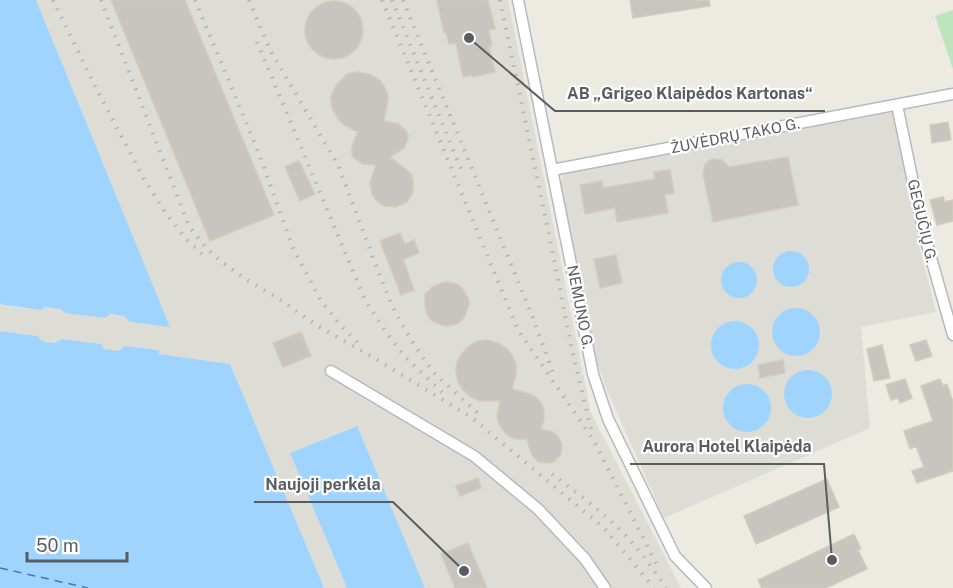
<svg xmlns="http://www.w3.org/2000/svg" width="953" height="588" viewBox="0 0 953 588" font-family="'Public Sans',sans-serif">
<rect width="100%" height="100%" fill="#edeae1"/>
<path fill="#dddcd5" d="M36,0H508L591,413L681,588H425L356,426L290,453L347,588H324L229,364L158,354L159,350L125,346L119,351L42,341L38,336L0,331V303L3,306L40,310L46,307L124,316L130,322L169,326Z
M894,112L918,241L936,312L861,327L870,428L664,518L607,390L595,357L560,185L562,178L566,173Z"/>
<path fill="#bce5bd" d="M953,10V69L935,16Z"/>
<path fill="#9fd4ff" d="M0,0H36L170,327L130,322L124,316L110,314L105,318L65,313L61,309L46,307L41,310L3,305L0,303Z
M773 269a18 18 0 1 1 36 0a18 18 0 1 1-36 0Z
M721 280a18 18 0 1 1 36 0a18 18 0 1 1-36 0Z
M772 332a24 24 0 1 1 48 0a24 24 0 1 1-48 0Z
M711 345a24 24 0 1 1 48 0a24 24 0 1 1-48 0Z
M0,331L38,336L42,341L55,343L62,339L101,344L104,349L119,351L125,346L159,350V354L230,364L324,588H0Z
M784 394a24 24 0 1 1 48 0a24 24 0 1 1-48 0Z
M723 408a24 24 0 1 1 48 0a24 24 0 1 1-48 0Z
M357,426L425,588H347L290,453Z"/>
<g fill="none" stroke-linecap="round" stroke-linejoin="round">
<path stroke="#3e79bb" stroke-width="1.5" stroke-dasharray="8 6" stroke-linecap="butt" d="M0,568L88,588"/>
</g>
<path fill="#c8c4be" stroke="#d2ccbf" stroke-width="1.5" d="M111,0H185L274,215L210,241Z
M437,0H488L495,29L489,30L492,46L489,47L495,72L473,77L472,75L463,77L456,43L449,44L446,33H444Z
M630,0H709L710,6L633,18Z
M305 30a29 29 0 1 1 58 0a29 29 0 1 1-58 0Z
M357,72L370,74L381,81L387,92L388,99L384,121L399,124L406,131L408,135V139L404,148L390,157L407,170L411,174L413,180V192L407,202L396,207L384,206L375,199L372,194L370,182L376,165L363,164L355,159L352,155V146L358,132L344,125L339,120L332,109L331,97L336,85L347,74Z
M948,122L951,140L932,143L930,125Z
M788,157L798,205L713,222L703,173L705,164L712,159H717L722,160L729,167Z
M299,161L315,194L300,201L285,167Z
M670,170L674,193L665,195L668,213L617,222L615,208L585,214L580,185L602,181L603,188L655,179L654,172Z
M943,197L945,202L953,200V221L937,225L930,200Z
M400,233L405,244L414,240L419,253L403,259L414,290L401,295L380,241Z
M616,255L622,283L600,288L594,259Z
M445,282L457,284L462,288L468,298L469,304L465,316L462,320L457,324L445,326L434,322L429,318L425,307V294L434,286Z
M301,332L311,356L283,367L273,343Z
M488,340L498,343L506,348L512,355L516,364V374L512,389L530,394L537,398L542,404L544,411V419L541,429L553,432L557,435L562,444L561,454L554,462L549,463L538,462L531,453L527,439H516L509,436L503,430L499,424L497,416L500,401H480L471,397L463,390L458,382L456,372L457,362L462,353L469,346L478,341Z
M926,340L932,356L916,361L910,345Z
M882,345L890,378L874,381L867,349Z
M783,360L785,373L760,378L758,365Z
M905,379L912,398L900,403L898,398L891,400L886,385Z
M940,379L943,386L947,384L953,402V471L917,483L912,471L924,467L916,446L910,449L904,431L933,421L921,386Z
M478,478L481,488L460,496L456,486Z
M827,479L839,507L756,544L744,516Z
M854,534L861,549L858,550L867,569L826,588H762L758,580Z
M468,543L487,588H455L441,554Z"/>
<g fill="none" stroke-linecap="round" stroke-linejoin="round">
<defs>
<path id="street" d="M518,0L593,374L608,419L675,556L706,588
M897,105L923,230L953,335
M552,170L953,94
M331,371L474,456L538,509L585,559L605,588"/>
</defs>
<use href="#street" stroke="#b6b9be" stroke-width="13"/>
<use href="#street" stroke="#fff" stroke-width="10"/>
<path stroke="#b2b3b3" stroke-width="4" stroke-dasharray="1.5 8" stroke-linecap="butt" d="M53,0L95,86L144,179L167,215L186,239L203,255
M101,0L189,226L206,248L222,262L247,280L279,299L318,326L369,355L471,417L604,528L654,588
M195,0L256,146L293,248L321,301L342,327L359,344
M249,0L270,50L338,165L380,276L395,312L413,343L433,372L482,417
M382,0L518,330L594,441L658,567
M392,0L463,174
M403,0L535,323L553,373
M500,0L552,249L571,346L592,433
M257,42L365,300L385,331L406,358L443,393
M552,474C577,493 604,513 626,536C641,552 654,570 666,588"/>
</g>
<g text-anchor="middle" stroke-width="4.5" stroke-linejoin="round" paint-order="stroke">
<g font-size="15" fill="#595d62" stroke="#fff">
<text transform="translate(735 136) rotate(-11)" y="5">ŽUVĖDRŲ TAKO G.</text>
<text transform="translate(922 221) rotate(77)" y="5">GEGUČIŲ G.</text>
<text transform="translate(580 307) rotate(79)" y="5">NEMUNO G.</text>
</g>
</g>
<path fill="none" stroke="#595d62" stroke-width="2" d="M469 38L555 111H825M832 560L824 464H630M464 571L393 502H254"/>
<g fill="#595d62" stroke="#fff" stroke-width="2">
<circle cx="469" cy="38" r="6"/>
<circle cx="832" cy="560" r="6"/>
<circle cx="464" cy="571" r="6"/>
</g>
<g font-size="16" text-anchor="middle" font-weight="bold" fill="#595d62" stroke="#fff" stroke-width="4.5" stroke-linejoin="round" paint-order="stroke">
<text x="690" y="99">AB „Grigeo Klaipėdos Kartonas“</text>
<text x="727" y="452">Aurora Hotel Klaipėda</text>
<text x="323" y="490">Naujoji perkėla</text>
</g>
<path d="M27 552v9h100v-9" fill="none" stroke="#595d62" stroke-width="3"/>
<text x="36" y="552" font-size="18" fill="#595d62" stroke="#ffffff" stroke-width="4.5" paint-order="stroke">50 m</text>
</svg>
